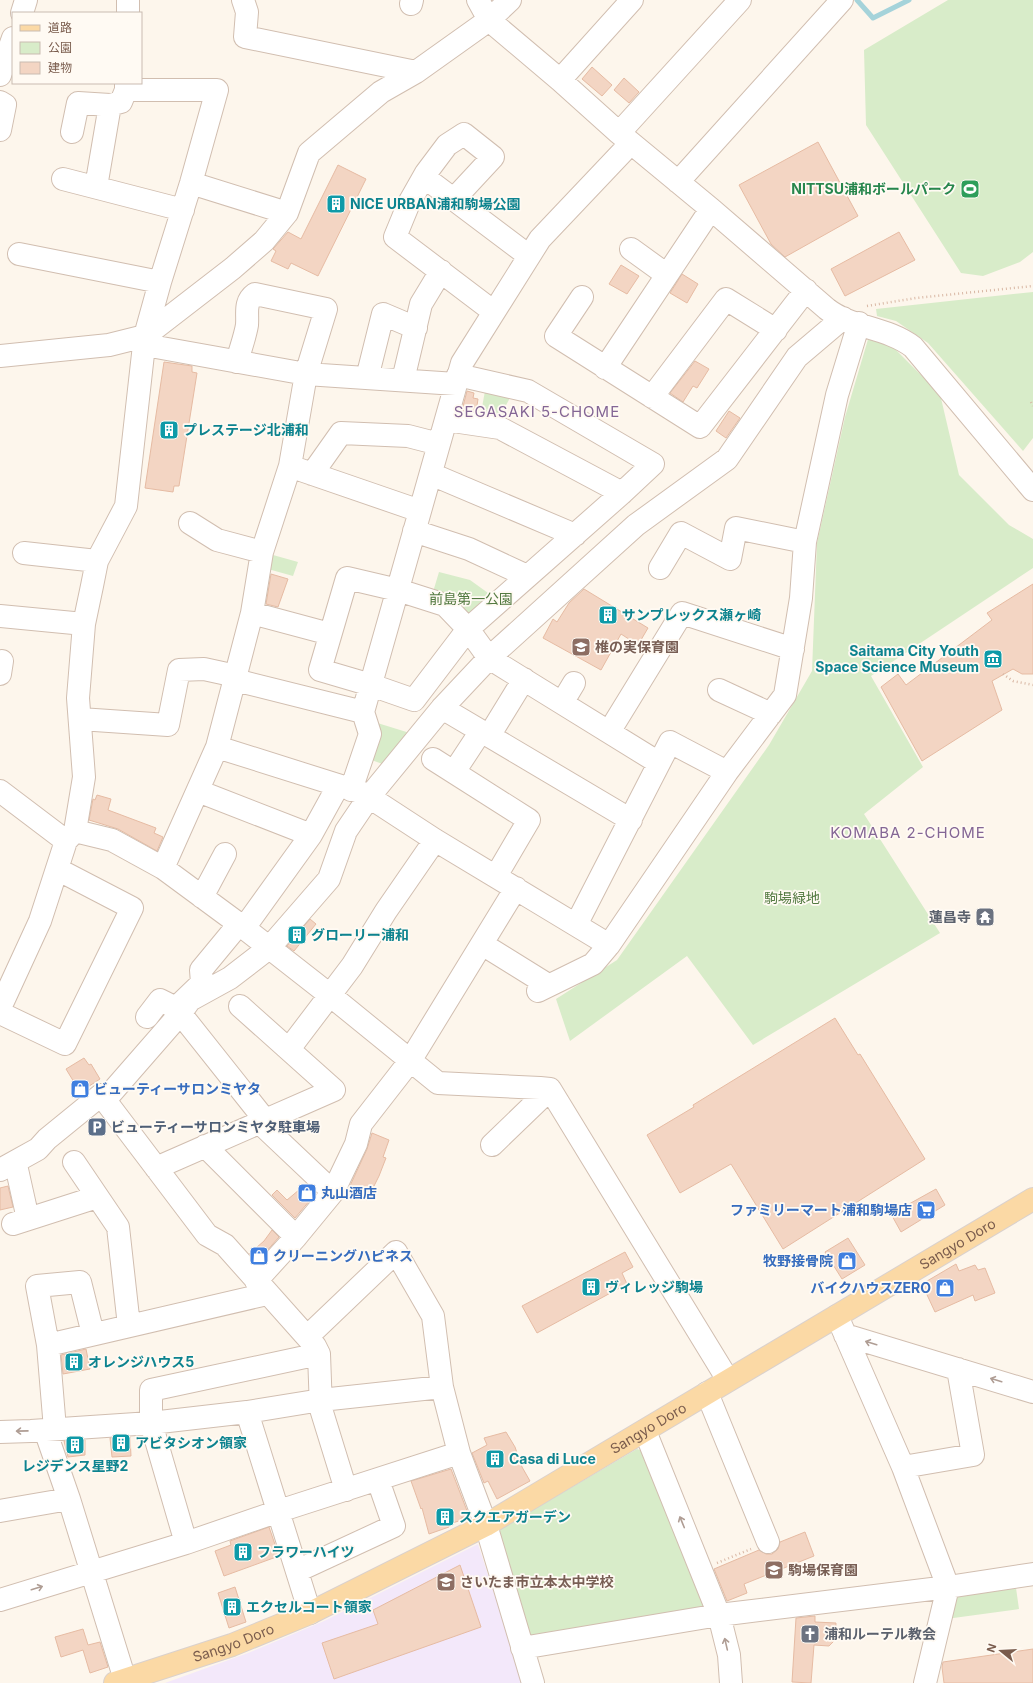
<svg xmlns="http://www.w3.org/2000/svg" width="1033" height="1683" viewBox="0 0 1033 1683" font-family="Inter,'Noto Sans JP',sans-serif">
<rect width="100%" height="100%" fill="#fdf6ec"/>
<path fill="#f3e8fa" d="M478,1544L523,1683H165L248,1653L324,1621Z"/>
<path fill="#d8ecc9" d="M948,0H1033V252L1020,262L983,276L961,273L866,125L864,50Z
M1033,292V438L1023,451L928,343L896,321L877,316L876,309Z
M869,336L893,347L940,394L959,475L1009,525L1033,539V568L871,676L923,767L864,814L940,933L753,1045L687,956L570,1041L556,999L617,960L769,745L812,671L817,543L845,417Z
M485,391L512,394L497,422L480,418Z
M273,555L298,562L293,576L268,569Z
M439,572L470,580L495,598L471,619L433,592Z
M371,721L413,734L388,766L366,758Z
M637,1449L643,1451L705,1609L528,1637L498,1539L499,1530Z
M1015,1581L1019,1609L946,1619L951,1594Z"/>
<g fill="none" stroke-linecap="round" stroke-linejoin="round">
<path stroke="#a5d3da" stroke-width="5" d="M857,0L873,18L909,0"/>
</g>
<path fill="#f3d5c3" stroke="#e6bba3" d="M592,67L612,85L602,96L582,79Z
M624,78L639,92L629,103L614,90Z
M818,142L858,216L785,257L771,244L739,185Z
M338,165L366,179L318,276L291,263L288,269L271,261L276,251L273,249L288,232L301,239Z
M899,232L915,260L845,296L831,269Z
M621,265L639,276L627,294L609,284Z
M682,274L698,284L687,303L670,293Z
M695,361L709,369L697,388L693,386L683,402L670,393Z
M164,362L192,366V372L197,373L179,486H174L173,492L145,488Z
M467,391L474,393L473,398L478,399L476,412L462,410Z
M729,411L740,418L726,438L716,431Z
M271,574L288,579L278,607L266,604Z
M1033,584V674H1022L1013,669L992,681L1002,710L922,761L881,687L898,674L906,685L992,620L987,613Z
M584,589L648,628L638,645L621,634L601,670L543,638L553,619L557,622L569,603Z
M97,795L111,799L108,810L156,828L154,833L163,837L157,851L118,829L89,820L93,799L95,800Z
M310,919L316,924L294,951L287,946Z
M835,1018L858,1055L860,1054L925,1159L783,1249L731,1164L680,1193L647,1135L694,1107L693,1105Z
M84,1058L89,1065L91,1064L100,1079L80,1092L66,1069Z
M372,1133L389,1140L383,1157L386,1158L379,1176L367,1200L353,1192L354,1191L349,1188L367,1149Z
M306,1184L316,1193L295,1218L272,1195L277,1190L287,1200Z
M8,1186L13,1207L0,1210V1188Z
M936,1189L945,1205L901,1232L891,1214Z
M272,1230L279,1237L257,1262L249,1254L264,1241Z
M848,1238L865,1265L842,1279L825,1252Z
M625,1252L633,1267L622,1273L627,1284L537,1333L522,1306Z
M956,1264L959,1271L975,1265L978,1270L985,1268L995,1293L975,1301L973,1295L935,1312L922,1284Z
M86,1349L90,1369L63,1374L61,1355Z
M506,1432L515,1447L522,1467L530,1481L497,1499L488,1481L484,1483L472,1453L487,1445L484,1438Z
M130,1437L131,1456L112,1457L110,1438Z
M85,1440V1455L68,1457L64,1441Z
M451,1469L469,1516L461,1518L462,1520L449,1524V1527L429,1534L422,1508L421,1509L411,1481Z
M269,1527L279,1556L224,1576L215,1551L231,1545L230,1541Z
M805,1532L814,1556L744,1584L747,1593L727,1601L714,1569L759,1550L766,1554H772L778,1549L780,1542Z
M460,1565L481,1627L334,1679L322,1643L378,1624L373,1610Z
M235,1587L246,1622L229,1628L218,1593Z
M815,1616V1622L836,1623L835,1640L829,1646L814,1645L811,1683L792,1682L796,1618Z
M83,1629L88,1645L100,1642L108,1667L90,1673L83,1650L61,1657L55,1637Z
M1033,1649V1683H944L942,1667L943,1662Z"/>
<g fill="none" stroke-linecap="round" stroke-linejoin="round">
<defs>
<path id="minor" d="M243,0L247,12L245,37L416,72
M478,0L489,20L560,80L619,133L711,209L827,309C851,328 887,327 913,347L1033,490
M411,4L412,0
M22,13L26,0
M128,13V0
M0,75L13,38
M560,80L632,0
M0,102L5,105L0,130
M72,132L78,103L110,105L121,102L126,90
M619,133L740,0
M424,177L529,256
M63,179L183,210
M678,182L842,0
M191,183L287,213
M96,187L110,105
M454,199L493,157L464,134L447,145L426,173L409,203L395,237L494,312
M631,249L667,275
M19,254L160,282
M582,297L556,336L700,427L806,290
M145,345L306,374L456,384
M0,356L109,345L145,336L233,268L264,241L287,213L309,153L381,92L416,72L489,20L510,0
M605,368L711,209
M458,375L528,391L653,464L622,493L468,629L414,700L371,685L320,670L347,578L398,590L445,605L468,629L489,658L659,763
M367,378L383,314L416,328
M403,380L421,304L441,271
M652,397L726,299L776,330
M446,420L500,428L622,493
M298,469L420,511
M312,474L341,433L408,436L439,444
M431,474L575,535
M190,523L217,540L262,552
M414,531L469,549L527,576
M24,553L97,561
M660,568L681,533L730,559L736,528L805,542
M252,613L330,634
M0,616L84,624
M0,674L2,661
M235,680L363,712
M719,690L771,714
M562,703L574,683
M442,708L631,820
M80,719L168,725L179,670L204,669L236,676
M609,732L682,613L793,649
M489,736L524,679
M217,747L363,793L435,840L609,945
M433,759L529,820L496,876
M454,772L481,731
M351,790L370,734L363,712L462,363L540,239L631,143
M0,791L66,841
M198,791L311,835
M75,831L112,840L163,868L239,924L331,996L438,1083L540,1088L550,1089L728,1380
M163,868L217,747L252,613L262,552L290,466L306,374L326,309L255,294C244,302 248,313 247,325C245,337 240,350 237,362
M202,897L225,854
M239,924L201,970L202,983L176,1008L265,1120
M576,925L670,742L727,772
M244,928L311,835L338,786
M482,944L548,985
M538,991L593,964L609,945L727,772L785,695L801,598L805,542L837,395L859,323
M0,1008L40,921L66,841L75,831L84,777L78,698L84,624L92,586L97,561L126,506L145,336L160,282L191,183L217,90H126V83
M0,1013L65,1044L132,908L57,869
M147,1017L160,1000L176,1008
M289,1049L352,966L386,911L435,840
M105,1100L180,1014L190,1000L230,978L269,948L329,879L346,831L369,797L442,708L489,658L636,525L727,459L797,357L843,318
M260,1123L333,1192
M492,1145L550,1089
M205,1146L296,1237
M74,1162L118,1227L129,1326
M16,1165L28,1219
M156,1168L334,1090L240,1006
M0,1170L38,1149L47,1139L101,1095L207,1235L225,1245L315,1346L319,1354L321,1409L346,1490
M13,1224L97,1197
M256,1281L296,1237L333,1192L356,1144L361,1124L410,1061L516,888
M837,1316L903,1467L948,1587L925,1683
M845,1335L1033,1392
M307,1337L396,1252L433,1316L442,1387L459,1453L486,1525L533,1683
M48,1345L267,1294
M707,1393L768,1542
M247,1412L310,1613
M55,1429L48,1345L37,1286L80,1282L93,1334
M45,1430L69,1499L126,1683
M645,1431L719,1615L729,1655L731,1683
M0,1432L31,1431L151,1423L247,1412L321,1400L442,1387
M903,1467L973,1455L958,1369
M0,1511L69,1499
M186,1543L151,1423V1390L319,1354
M297,1571L394,1526L378,1480
M0,1600L186,1543L279,1511L459,1453
M522,1648L719,1615L948,1587L1033,1574"/>
<g id="major">
<path id="s1" d="M115,1683L232,1645L310,1613L486,1525L1033,1199"/>
</g>
</defs>
<use href="#minor" stroke="#d1beb0" stroke-width="24"/>
<use href="#major" stroke="#dad1cd" stroke-width="24"/>
<path stroke="#d9b8a5" stroke-width="2.5" stroke-dasharray="1 3" stroke-linecap="butt" d="M867,306L916,298L1033,286
M1031,402L1033,406
M1003,674L1013,681L1033,685
M717,1563L751,1549"/>
<use href="#minor" stroke="#fff" stroke-width="22"/>
<use href="#major" stroke="#fbd9a5" stroke-width="22"/>
</g>
<defs><path id="oneway-shaft" d="M-6 0H5M1.5-3L5.5 0L1.5 3" fill="none" stroke-width="1.6" stroke-linecap="round" stroke-linejoin="round"/></defs>
<g stroke="#af9d94">
<use href="#oneway-shaft" transform="translate(871 1343) rotate(-163)"/>
<use href="#oneway-shaft" transform="translate(996 1380) rotate(-163)"/>
<use href="#oneway-shaft" transform="translate(22 1431) rotate(179)"/>
<use href="#oneway-shaft" transform="translate(682 1522) rotate(-112)"/>
<use href="#oneway-shaft" transform="translate(37 1588) rotate(-17)"/>
<use href="#oneway-shaft" transform="translate(726 1644) rotate(-103)"/>
</g>
<defs>
<symbol id="stadium-square" viewBox="-11 -11 22 22"><rect x="-9" y="-9" width="18" height="18" rx="4" fill="#2e9e5b" stroke="#fffaf3"/><path d="M0-5a6.5 5 0 1 0 0 10a6.5 5 0 1 0 0-10ZM-3.5-1.8h7v3.6h-7Z" fill="#fff"/></symbol>
<symbol id="building-square" viewBox="-11 -11 22 22"><rect x="-9" y="-9" width="18" height="18" rx="4" fill="#0f9aa8" stroke="#fffaf3"/><path d="M-4-6H4V6H1V3H-1V6H-4ZM-2.5-4.3h1.7v1.8h-1.7ZM.8-4.3h1.7v1.8H.8ZM-2.5-1h1.7V.8h-1.7ZM.8-1h1.7V.8H.8Z" fill="#fff"/></symbol>
<symbol id="school-square" viewBox="-11 -11 22 22"><rect x="-9" y="-9" width="18" height="18" rx="4" fill="#8d6e63" stroke="#fffaf3"/><path d="M0-5L7-2L0 1L-7-2ZM-4 1L0 2.5L4 1V4Q0 6-4 4Z" fill="#fff"/></symbol>
<symbol id="museum-square" viewBox="-11 -11 22 22"><rect x="-9" y="-9" width="18" height="18" rx="4" fill="#0f9aa8" stroke="#fffaf3"/><path d="M0-6L6-3V-2H-6V-3ZM-5-1h2V3h-2ZM-1-1h2V3h-2ZM3-1h2V3H3ZM-6 4H6V6H-6Z" fill="#fff"/></symbol>
<symbol id="temple-square" viewBox="-11 -11 22 22"><rect x="-9" y="-9" width="18" height="18" rx="4" fill="#6b7280" stroke="#fffaf3"/><path d="M0-6L5-2H3V0L6.5 2.5H4V6H1.5V3h-3V6H-4V2.5H-6.5L-3 0V-2H-5Z" fill="#fff"/></symbol>
<symbol id="shop-square" viewBox="-11 -11 22 22"><rect x="-9" y="-9" width="18" height="18" rx="4" fill="#3f7fe0" stroke="#fffaf3"/><path d="M-5-2.5h2.3a2.7 3.5 0 0 1 5.4 0H5L5.5 6h-11ZM-1.5-2.5h3a1.5 2.3 0 0 0-3 0Z" fill="#fff"/></symbol>
<symbol id="parking-square" viewBox="-11 -11 22 22"><rect x="-9" y="-9" width="18" height="18" rx="4" fill="#5c6f8a" stroke="#fffaf3"/><path d="M-3.5-5.5H1a3.5 3.5 0 0 1 0 7H-1V5.5H-3.5ZM-1-3.4V-.6H.8a1.4 1.4 0 0 0 0-2.8Z" fill="#fff"/></symbol>
<symbol id="supermarket-square" viewBox="-11 -11 22 22"><rect x="-9" y="-9" width="18" height="18" rx="4" fill="#3f7fe0" stroke="#fffaf3"/><path d="M-6-5.5h2.5l.6 2H6L4.5 2H-2.5L-4.4-4H-6ZM-1.5 3.2a1.3 1.3 0 1 0 .1 0ZM3 3.2a1.3 1.3 0 1 0 .1 0Z" fill="#fff"/></symbol>
<symbol id="church-square" viewBox="-11 -11 22 22"><rect x="-9" y="-9" width="18" height="18" rx="4" fill="#6b7280" stroke="#fffaf3"/><path d="M-1.2-6h2.4v3.5h3.3v2.4h-3.3V6h-2.4V-.1h-3.3v-2.4h3.3Z" fill="#fff"/></symbol>
</defs>
<g fill-rule="evenodd">
<use href="#stadium-square" x="959" y="178" width="22" height="22"/>
<use href="#building-square" x="325" y="193" width="22" height="22"/>
<use href="#building-square" x="158" y="419" width="22" height="22"/>
<use href="#building-square" x="597" y="604" width="22" height="22"/>
<use href="#school-square" x="570" y="636" width="22" height="22"/>
<use href="#museum-square" x="982" y="648" width="22" height="22"/>
<use href="#temple-square" x="974" y="906" width="22" height="22"/>
<use href="#building-square" x="286" y="924" width="22" height="22"/>
<use href="#shop-square" x="69" y="1078" width="22" height="22"/>
<use href="#parking-square" x="86" y="1116" width="22" height="22"/>
<use href="#shop-square" x="296" y="1182" width="22" height="22"/>
<use href="#supermarket-square" x="915" y="1199" width="22" height="22"/>
<use href="#shop-square" x="248" y="1245" width="22" height="22"/>
<use href="#shop-square" x="836" y="1250" width="22" height="22"/>
<use href="#building-square" x="580" y="1276" width="22" height="22"/>
<use href="#shop-square" x="934" y="1277" width="22" height="22"/>
<use href="#building-square" x="63" y="1351" width="22" height="22"/>
<use href="#building-square" x="110" y="1432" width="22" height="22"/>
<use href="#building-square" x="64" y="1434" width="22" height="22"/>
<use href="#building-square" x="484" y="1448" width="22" height="22"/>
<use href="#building-square" x="434" y="1506" width="22" height="22"/>
<use href="#building-square" x="232" y="1541" width="22" height="22"/>
<use href="#school-square" x="763" y="1559" width="22" height="22"/>
<use href="#school-square" x="435" y="1571" width="22" height="22"/>
<use href="#building-square" x="221" y="1596" width="22" height="22"/>
<use href="#church-square" x="799" y="1623" width="22" height="22"/>
</g>
<g text-anchor="middle" stroke-width="3.5" stroke-linejoin="round" paint-order="stroke">
<g font-size="14" font-weight="bold" fill="#27864d" stroke="#fffaf3" text-anchor="end">
<text x="956" y="194">NITTSU浦和ボールパーク</text>
</g>
<g font-size="14" font-weight="bold" fill="#0d838f" stroke="#fffaf3" text-anchor="start">
<text x="350" y="209">NICE URBAN浦和駒場公園</text>
<text x="183" y="435">プレステージ北浦和</text>
<text x="622" y="620">サンプレックス瀬ヶ崎</text>
<text x="979" y="656" text-anchor="end">Saitama City Youth<tspan x="979" dy="16">Space Science Museum</tspan></text>
<text x="311" y="940">グローリー浦和</text>
<text x="605" y="1292">ヴィレッジ駒場</text>
<text x="88" y="1367">オレンジハウス5</text>
<text x="135" y="1448">アビタシオン領家</text>
<text x="509" y="1464">Casa di Luce</text>
<text x="75" y="1471" text-anchor="middle">レジデンス星野2</text>
<text x="459" y="1522">スクエアガーデン</text>
<text x="257" y="1557">フラワーハイツ</text>
<text x="246" y="1612">エクセルコート領家</text>
</g>
<g font-size="14" fill="#537a41" stroke="#fffaf3">
<text x="471" y="604">前島第一公園</text>
<text x="792" y="903">駒場緑地</text>
</g>
<g font-size="14" font-weight="bold" fill="#785e54" stroke="#fffaf3" text-anchor="start">
<text x="595" y="652">椎の実保育園</text>
<text x="788" y="1575">駒場保育園</text>
<text x="460" y="1587">さいたま市立本太中学校</text>
</g>
<g font-size="14" font-weight="bold" fill="#5b616d" stroke="#fffaf3" text-anchor="end">
<text x="971" y="922">蓮昌寺</text>
<text x="824" y="1639" text-anchor="start">浦和ルーテル教会</text>
</g>
<g font-size="14" font-weight="bold" fill="#366cbe" stroke="#fffaf3" text-anchor="start">
<text x="94" y="1094">ビューティーサロンミヤタ</text>
<text x="321" y="1198">丸山酒店</text>
<text x="912" y="1215" text-anchor="end">ファミリーマート浦和駒場店</text>
<text x="273" y="1261">クリーニングハピネス</text>
<text x="833" y="1266" text-anchor="end">牧野接骨院</text>
<text x="931" y="1293" text-anchor="end">バイクハウスZERO</text>
</g>
<g font-size="14" font-weight="bold" fill="#4e5e75" stroke="#fffaf3" text-anchor="start">
<text x="111" y="1132">ビューティーサロンミヤタ駐車場</text>
</g>
<g font-size="14" fill="#7a5c4d" stroke="#fffaf3">
<text dy="5" stroke="none"><textPath href="#s1" startOffset="953">Sangyo Doro</textPath></text>
<text dy="5" stroke="none"><textPath href="#s1" startOffset="593">Sangyo Doro</textPath></text>
<text dy="5" stroke="none"><textPath href="#s1" startOffset="125">Sangyo Doro</textPath></text>
</g>
<g font-size="15" letter-spacing="1" fill="#846695" stroke="#fffaf3">
<text x="537" y="417">SEGASAKI 5-CHOME</text>
<text x="908" y="838">KOMABA 2-CHOME</text>
</g>
</g>
<rect x="12" y="12" width="130" height="72" fill="#fffaf3" stroke="#cabbb1"/>
<rect x="20" y="25" width="20" height="6" fill="#fbd9a5" stroke="#cabbb1"/>
<text x="48" y="32" font-size="12" fill="#7a5c4d">道路</text>
<rect x="20" y="42" width="20" height="12" fill="#d8ecc9" stroke="#cabbb1"/>
<text x="48" y="52" font-size="12" fill="#7a5c4d">公園</text>
<rect x="20" y="62" width="20" height="12" fill="#f3d5c3" stroke="#cabbb1"/>
<text x="48" y="72" font-size="12" fill="#7a5c4d">建物</text>
<g transform="translate(1001 1651) rotate(288)" stroke="#fffaf3" stroke-width="3" paint-order="stroke">
<path d="M0-3L7 15L0 10L-7 15Z" fill="#7a5c4d"/>
<text y="-6" font-size="11" font-weight="bold" text-anchor="middle" fill="#7a5c4d">N</text>
</g>
</svg>
